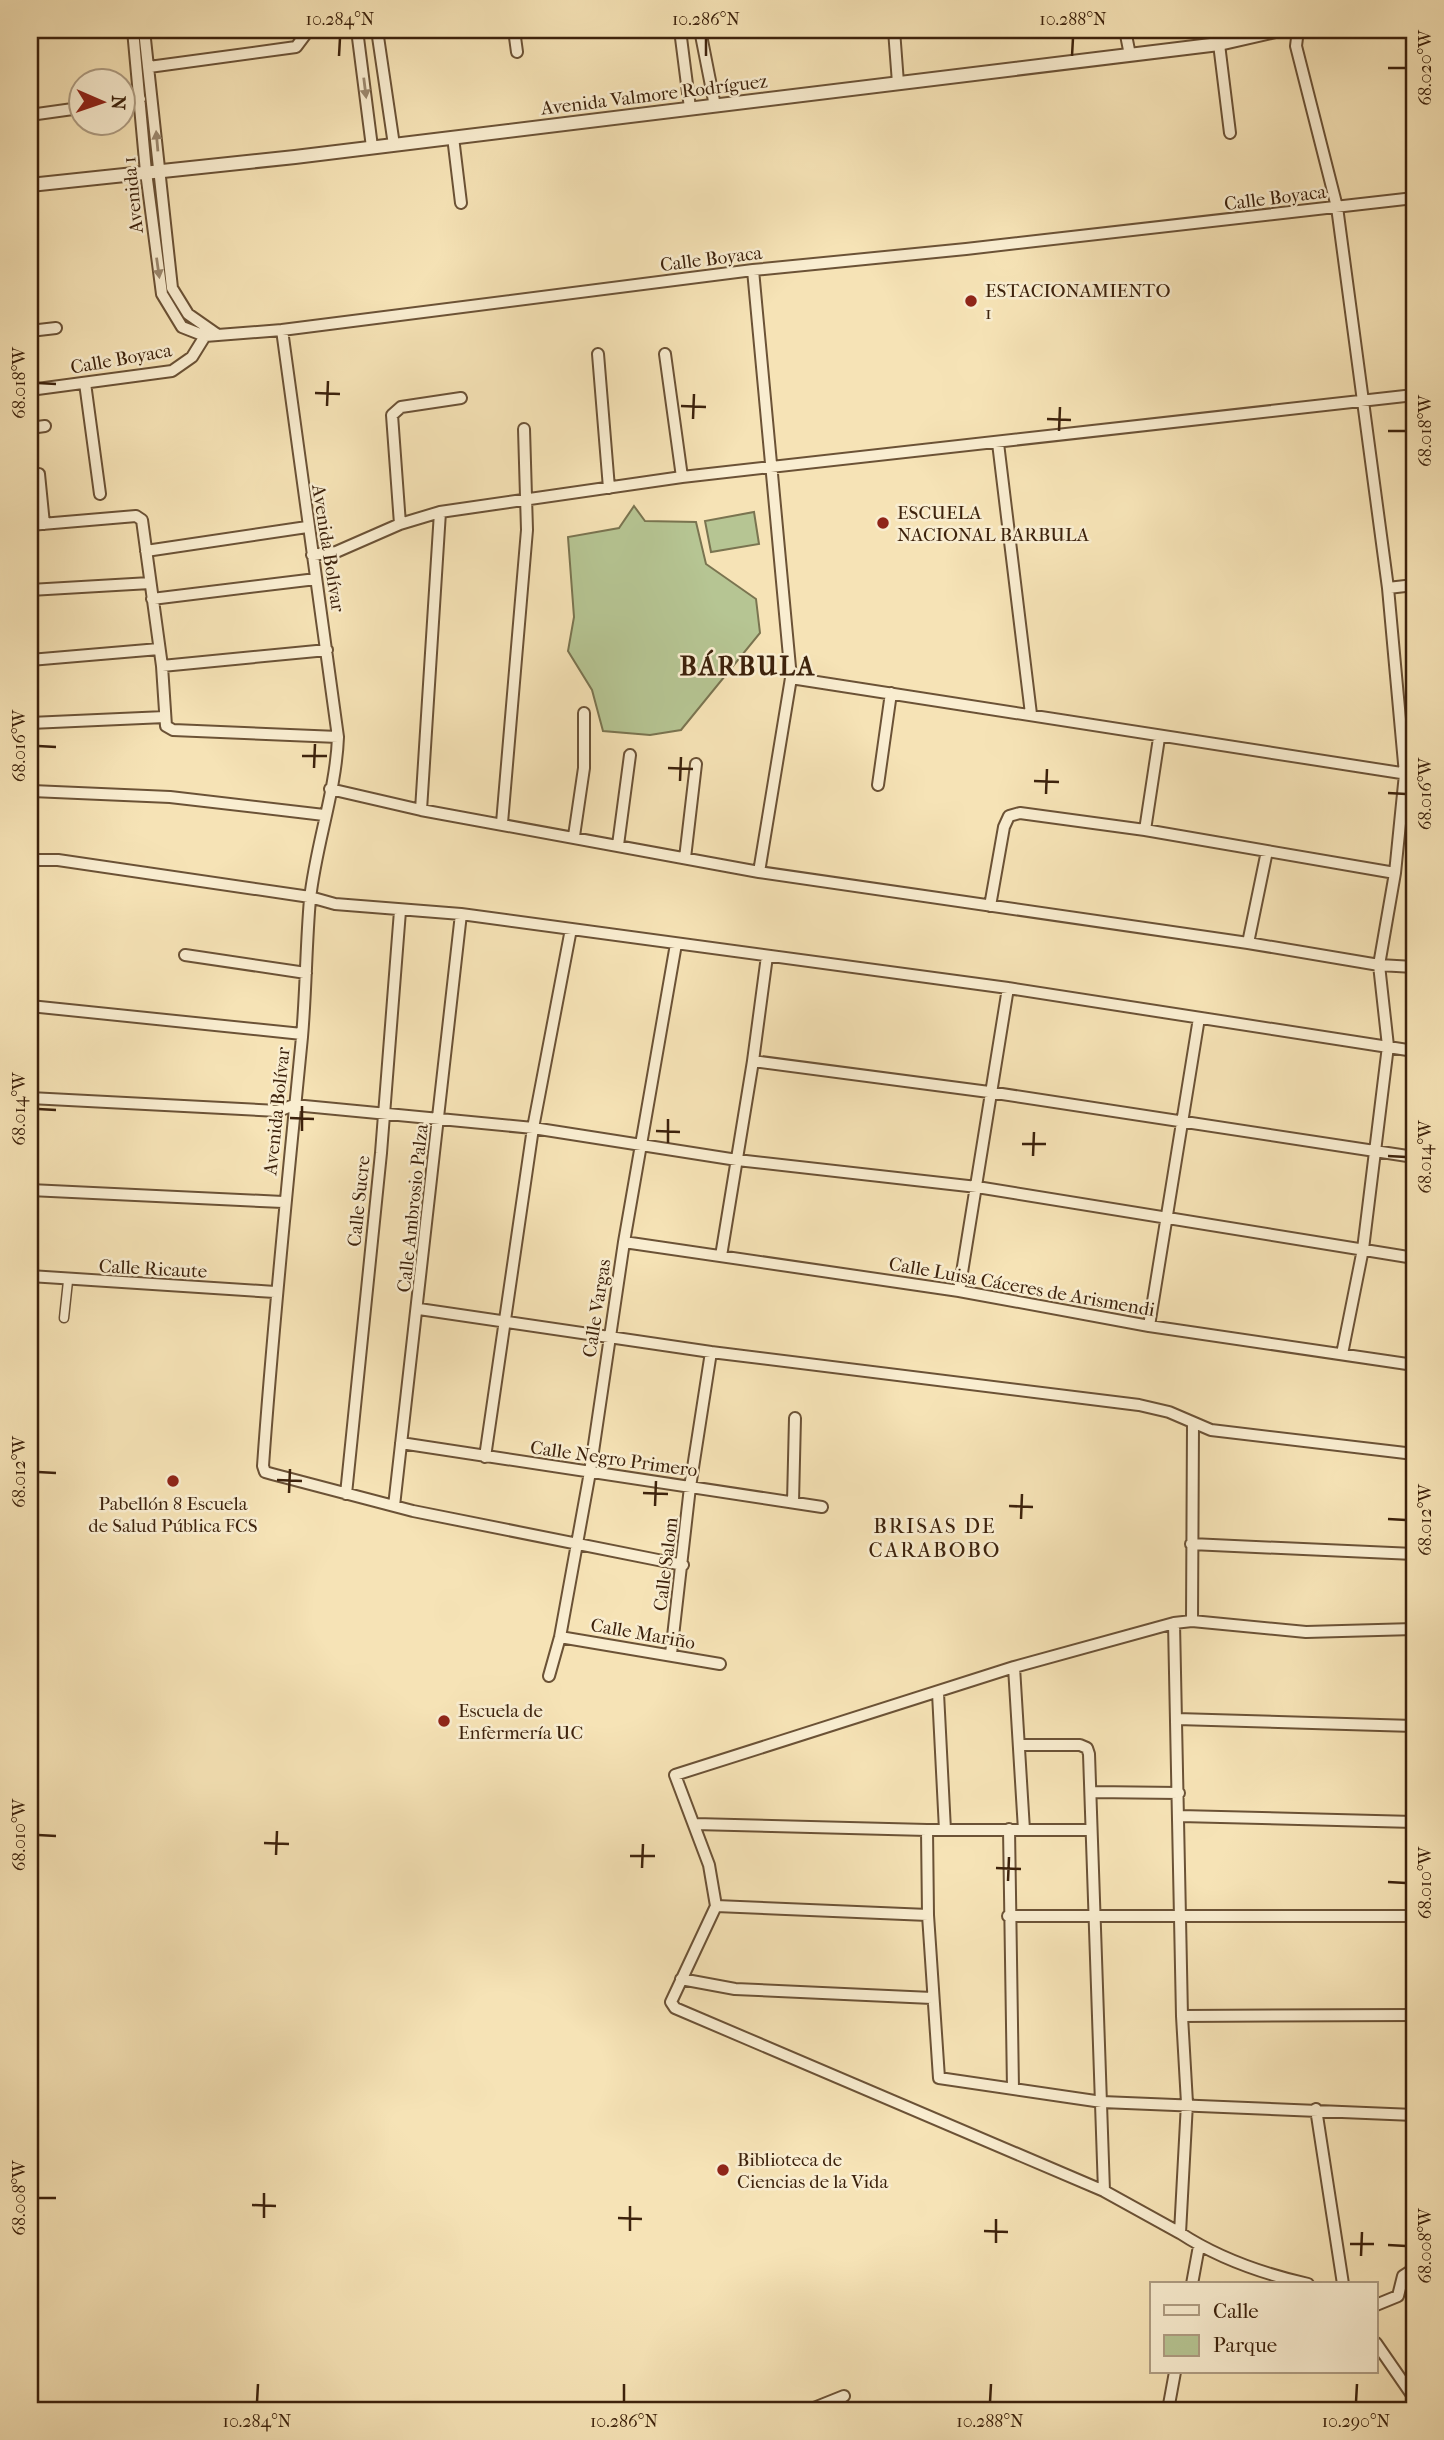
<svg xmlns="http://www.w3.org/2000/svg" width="1444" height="2440" viewBox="0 0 1444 2440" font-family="'IM FELL French Canon',serif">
<rect width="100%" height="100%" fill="#f6e3b6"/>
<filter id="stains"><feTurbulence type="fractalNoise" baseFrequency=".00286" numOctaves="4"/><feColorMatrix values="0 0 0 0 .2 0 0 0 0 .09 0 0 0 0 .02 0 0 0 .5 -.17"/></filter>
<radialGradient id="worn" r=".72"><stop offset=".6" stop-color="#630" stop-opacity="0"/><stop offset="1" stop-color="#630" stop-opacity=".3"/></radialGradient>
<path fill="#b6c593" stroke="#7a7450" stroke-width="2" d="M634,506L645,521L696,522L706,564L756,599L760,633L681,730L650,735L603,731L592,690L568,651L574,617L568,537L619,528Z
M754,512L759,544L711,552L705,521Z"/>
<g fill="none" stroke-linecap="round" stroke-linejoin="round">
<defs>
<path id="pedestrian" d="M64,1318L68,1281"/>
<path id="minor" d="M133,30L146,172L162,294L182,327L205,336
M144,30L172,288L188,314L218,335
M357,30L372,147
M377,30L394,145
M514,30L517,52
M680,30L690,108
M700,30L715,106
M894,30L898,83
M1125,30L1130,55
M1298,30L1296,46L1337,207L1388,588L1405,774L1395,873L1379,965L1388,1046L1363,1249L1342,1354
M30,31L41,30
M1219,44L1230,133
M149,67L296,47L305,35L304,30
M122,102L140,99
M30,115L80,108
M453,137L461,203
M753,270L791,678L759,872
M282,330L338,737C336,791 316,844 310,899C306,945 306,991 302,1037C288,1180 273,1322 263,1466L265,1472L272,1474L413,1511L683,1565
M30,331L56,328
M598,354L609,488
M665,354L682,477
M85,383L100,494
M30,390L172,371L192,357L205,336L282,330L753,270L966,249L1414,198
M30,428L45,426
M998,443L1031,714
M39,474L44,524
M400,524L392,415L401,407L461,398
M30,525L136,516L142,520L162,666L166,726L173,730L338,737
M146,551L307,527
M312,555L336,552L400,524L440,512L682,477L1414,395
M1388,588L1414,585
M30,590L150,583
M152,599L316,579
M30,660L159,649
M162,666L327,650
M791,678L1414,775
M30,723L165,717
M878,785L891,693
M330,789L421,810L759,872L1248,943L1379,965L1414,967
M32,791L170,797L324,815
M421,810L440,512
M502,823L527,530L524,429
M1145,830L1159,738
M574,836L584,768V713
M618,845L630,755
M685,858L696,764
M30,860H58L310,897L335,904L461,914L1008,988L1414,1051
M990,906L1004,827L1009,816L1020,813L1145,830L1395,873
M1248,943L1267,851
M185,955L306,973
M30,1006L302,1034
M753,1061L989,1092L1414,1157
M30,1098L278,1111L294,1105L533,1128L737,1160L977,1187L1414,1258
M30,1190L283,1202
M624,1242L959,1291L1149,1326L1414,1365
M721,1256L753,1061L767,956
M30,1276L275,1292
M959,1291L1008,988
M419,1309L711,1352L1139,1405L1169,1412L1211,1430L1414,1454
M1149,1326L1199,1018
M401,1443L822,1507
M485,1457L533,1128L571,929
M346,1494L381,1153L400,911
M793,1502L795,1418
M394,1506L461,914
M1191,1544L1414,1554
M1192,1621L1193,1424
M1174,1623L1192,1621L1306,1632L1414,1629
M560,1637L720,1664
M671,1654L690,1487L711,1352
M1014,1667L1024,1830
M549,1676L560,1637L590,1472L624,1242L676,944
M938,1693L945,1830
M1177,1719L1414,1726
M1019,1745H1080L1087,1748L1089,1754L1104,2191
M1092,1792L1179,1793
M1180,1816L1414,1822
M695,1824L927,1830H1091
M1009,1829L1013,2089
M927,1830L928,1915L939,2078L1102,2102L1414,2115
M716,1906L928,1915
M1008,1916H1414
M681,1979L735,1989L932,1998
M1182,2016L1414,2015
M1316,2109L1343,2284
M1180,2233L1104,2191L675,2008L671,2002L716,1906L709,1865L675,1775L1014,1667L1174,1623L1182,2016L1187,2103L1180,2233C1218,2258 1264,2274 1308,2284
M1192,2284L1199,2246
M1376,2305L1398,2296L1403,2276L1414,2269
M1376,2343L1414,2398
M809,2410L844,2396
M1168,2410L1175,2372"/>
<path id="tertiary" d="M30,185L295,157L1219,44L1280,30"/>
</defs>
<use href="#pedestrian" stroke="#6b5236" stroke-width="11"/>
<use href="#minor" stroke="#6b5236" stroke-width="14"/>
<use href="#tertiary" stroke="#6b5236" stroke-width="16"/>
<use href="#pedestrian" stroke="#f9edd0" stroke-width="8"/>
<use href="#minor" stroke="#f9edd0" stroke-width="10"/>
<use href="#tertiary" stroke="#f9edd0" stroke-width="12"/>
</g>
<defs><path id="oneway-solid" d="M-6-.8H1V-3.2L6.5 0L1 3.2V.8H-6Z" transform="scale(1.75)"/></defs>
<g fill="#9b886e">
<use href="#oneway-solid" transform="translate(365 88) rotate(83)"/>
<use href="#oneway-solid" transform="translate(157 141) rotate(-95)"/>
<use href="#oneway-solid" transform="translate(158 268) rotate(82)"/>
</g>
<path fill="none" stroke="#3d220c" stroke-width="2.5" d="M339,56L340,38M706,56V38M1072,56L1073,38M1388,68H1406M38,383L56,384M315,393L340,394M327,406L328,381M681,406L706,407M693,419L694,394M1047,419L1071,420M1059,431L1060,407M1388,431H1406M38,746L56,747M302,756H327M314,768L315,744M668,768L693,769M680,781L681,757M1034,781L1059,782M1388,793L1406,794M1046,794L1047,769M38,1109L56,1110M290,1118L314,1119M302,1131V1106M656,1131L680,1132M668,1143V1119M1022,1144H1046M1033,1156L1034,1132M1388,1156L1406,1157M38,1472L56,1473M277,1480L302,1481M289,1493L290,1469M643,1493L668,1494M655,1506L656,1481M1009,1506L1033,1507M1021,1519L1022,1494M1388,1519L1406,1520M38,1835L56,1836M264,1843L289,1844M276,1855L277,1831M630,1856H655M642,1868L643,1844M996,1868L1021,1869M1008,1881L1009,1857M1388,1882L1406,1883M38,2198H56M252,2205L276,2206M264,2218V2193M618,2218L642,2219M630,2231V2206M984,2231L1008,2232M996,2243V2219M1350,2244H1374M1388,2245L1406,2246M1361,2256L1362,2232M257,2402L258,2384M624,2402V2384M990,2402L991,2384M1356,2402L1357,2384"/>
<g fill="#8f2418" stroke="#f9edd0" stroke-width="2.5">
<circle cx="971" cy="301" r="7"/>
<circle cx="883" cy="523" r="7"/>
<circle cx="173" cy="1481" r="7"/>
<circle cx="444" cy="1721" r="7"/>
<circle cx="723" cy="2170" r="7"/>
</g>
<g text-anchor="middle" stroke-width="5" stroke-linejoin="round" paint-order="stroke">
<g font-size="19" fill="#3d220c" stroke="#f9edd0">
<text transform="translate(654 94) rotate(-7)" y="7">Avenida Valmore Rodríguez</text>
<text transform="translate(132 195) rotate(-96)" y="7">Avenida 1</text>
<text transform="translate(1275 197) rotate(-7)" y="7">Calle Boyaca</text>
<text transform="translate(711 258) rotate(-7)" y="7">Calle Boyaca</text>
<text transform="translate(121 358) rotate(-10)" y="7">Calle Boyaca</text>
<text transform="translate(329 548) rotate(81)" y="7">Avenida Bolívar</text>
<text transform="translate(276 1111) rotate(-84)" y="7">Avenida Bolívar</text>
<text transform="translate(358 1201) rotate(-84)" y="7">Calle Sucre</text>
<text transform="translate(412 1208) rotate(-84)" y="7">Calle Ambrosio Palza</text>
<text transform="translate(153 1268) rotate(3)" y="7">Calle Ricaute</text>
<text transform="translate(1022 1286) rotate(10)" y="7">Calle Luisa Cáceres de Arismendi</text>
<text transform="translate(596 1308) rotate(-81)" y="7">Calle Vargas</text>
<text transform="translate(614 1458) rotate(8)" y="7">Calle Negro Primero</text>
<text transform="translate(665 1564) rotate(-83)" y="7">Calle Salom</text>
<text transform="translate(643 1633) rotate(10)" y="7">Calle Mariño</text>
</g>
<g font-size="19" fill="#3d220c" stroke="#f9edd0" text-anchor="start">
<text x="985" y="297">ESTACIONAMIENTO<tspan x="985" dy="22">1</tspan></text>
<text x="897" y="519">ESCUELA<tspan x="897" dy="22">NACIONAL BARBULA</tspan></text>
<text x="173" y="1510" text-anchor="middle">Pabellón 8 Escuela<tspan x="173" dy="22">de Salud Pública FCS</tspan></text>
<text x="458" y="1717">Escuela de<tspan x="458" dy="22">Enfermería UC</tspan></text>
<text x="737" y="2166">Biblioteca de<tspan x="737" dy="22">Ciencias de la Vida</tspan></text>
</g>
<g font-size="21" letter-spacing="2" fill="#3d220c" stroke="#f9edd0">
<text x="935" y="1533">BRISAS DE<tspan x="935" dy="24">CARABOBO</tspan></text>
</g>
<g font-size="26" font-weight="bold" letter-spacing="2" fill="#3d220c" stroke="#f9edd0">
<text x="748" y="675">BÁRBULA</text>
</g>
</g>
<rect width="1444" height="2440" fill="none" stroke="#f6e3b6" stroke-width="77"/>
<rect x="1150" y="2282" width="228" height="91" fill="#f9edd0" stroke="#ae9c82" stroke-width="2"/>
<rect x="1164" y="2305" width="35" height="10" fill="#f9edd0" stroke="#ae9c82" stroke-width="2"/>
<text x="1213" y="2318" font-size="21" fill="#3d220c">Calle</text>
<rect x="1164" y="2335" width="35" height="21" fill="#b6c593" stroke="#ae9c82" stroke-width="2"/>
<text x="1213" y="2352" font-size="21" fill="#3d220c">Parque</text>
<g transform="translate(102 102) rotate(92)"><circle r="33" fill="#f9edd0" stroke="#ae9c82" stroke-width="2"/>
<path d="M0-5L12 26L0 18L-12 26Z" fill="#8f2418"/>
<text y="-10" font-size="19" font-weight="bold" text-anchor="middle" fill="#3d220c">N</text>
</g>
<rect x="38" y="38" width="1368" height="2364" fill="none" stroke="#3d220c" stroke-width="2.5"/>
<g font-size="18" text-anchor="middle" fill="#3d220c">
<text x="340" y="25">10.284°N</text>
<text x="706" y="25">10.286°N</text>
<text x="1073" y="25">10.288°N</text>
<text transform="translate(1425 68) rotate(-90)" y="6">68.020°W</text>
<text transform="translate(19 383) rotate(-90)" y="6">68.018°W</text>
<text transform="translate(1425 431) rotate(-90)" y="6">68.018°W</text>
<text transform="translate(19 746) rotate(-90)" y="6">68.016°W</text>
<text transform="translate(1425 794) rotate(-90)" y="6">68.016°W</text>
<text transform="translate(19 1109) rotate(-90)" y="6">68.014°W</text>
<text transform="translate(1425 1157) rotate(-90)" y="6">68.014°W</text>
<text transform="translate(19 1472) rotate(-90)" y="6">68.012°W</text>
<text transform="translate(1425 1520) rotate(-90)" y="6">68.012°W</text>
<text transform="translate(19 1835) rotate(-90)" y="6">68.010°W</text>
<text transform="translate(1425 1883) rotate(-90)" y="6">68.010°W</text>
<text transform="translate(19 2198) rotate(-90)" y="6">68.008°W</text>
<text transform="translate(1425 2246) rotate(-90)" y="6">68.008°W</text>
<text x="257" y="2427">10.284°N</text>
<text x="624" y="2427">10.286°N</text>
<text x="990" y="2427">10.288°N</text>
<text x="1356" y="2427">10.290°N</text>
</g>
<rect width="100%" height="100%" filter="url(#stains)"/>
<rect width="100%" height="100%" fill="url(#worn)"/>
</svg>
